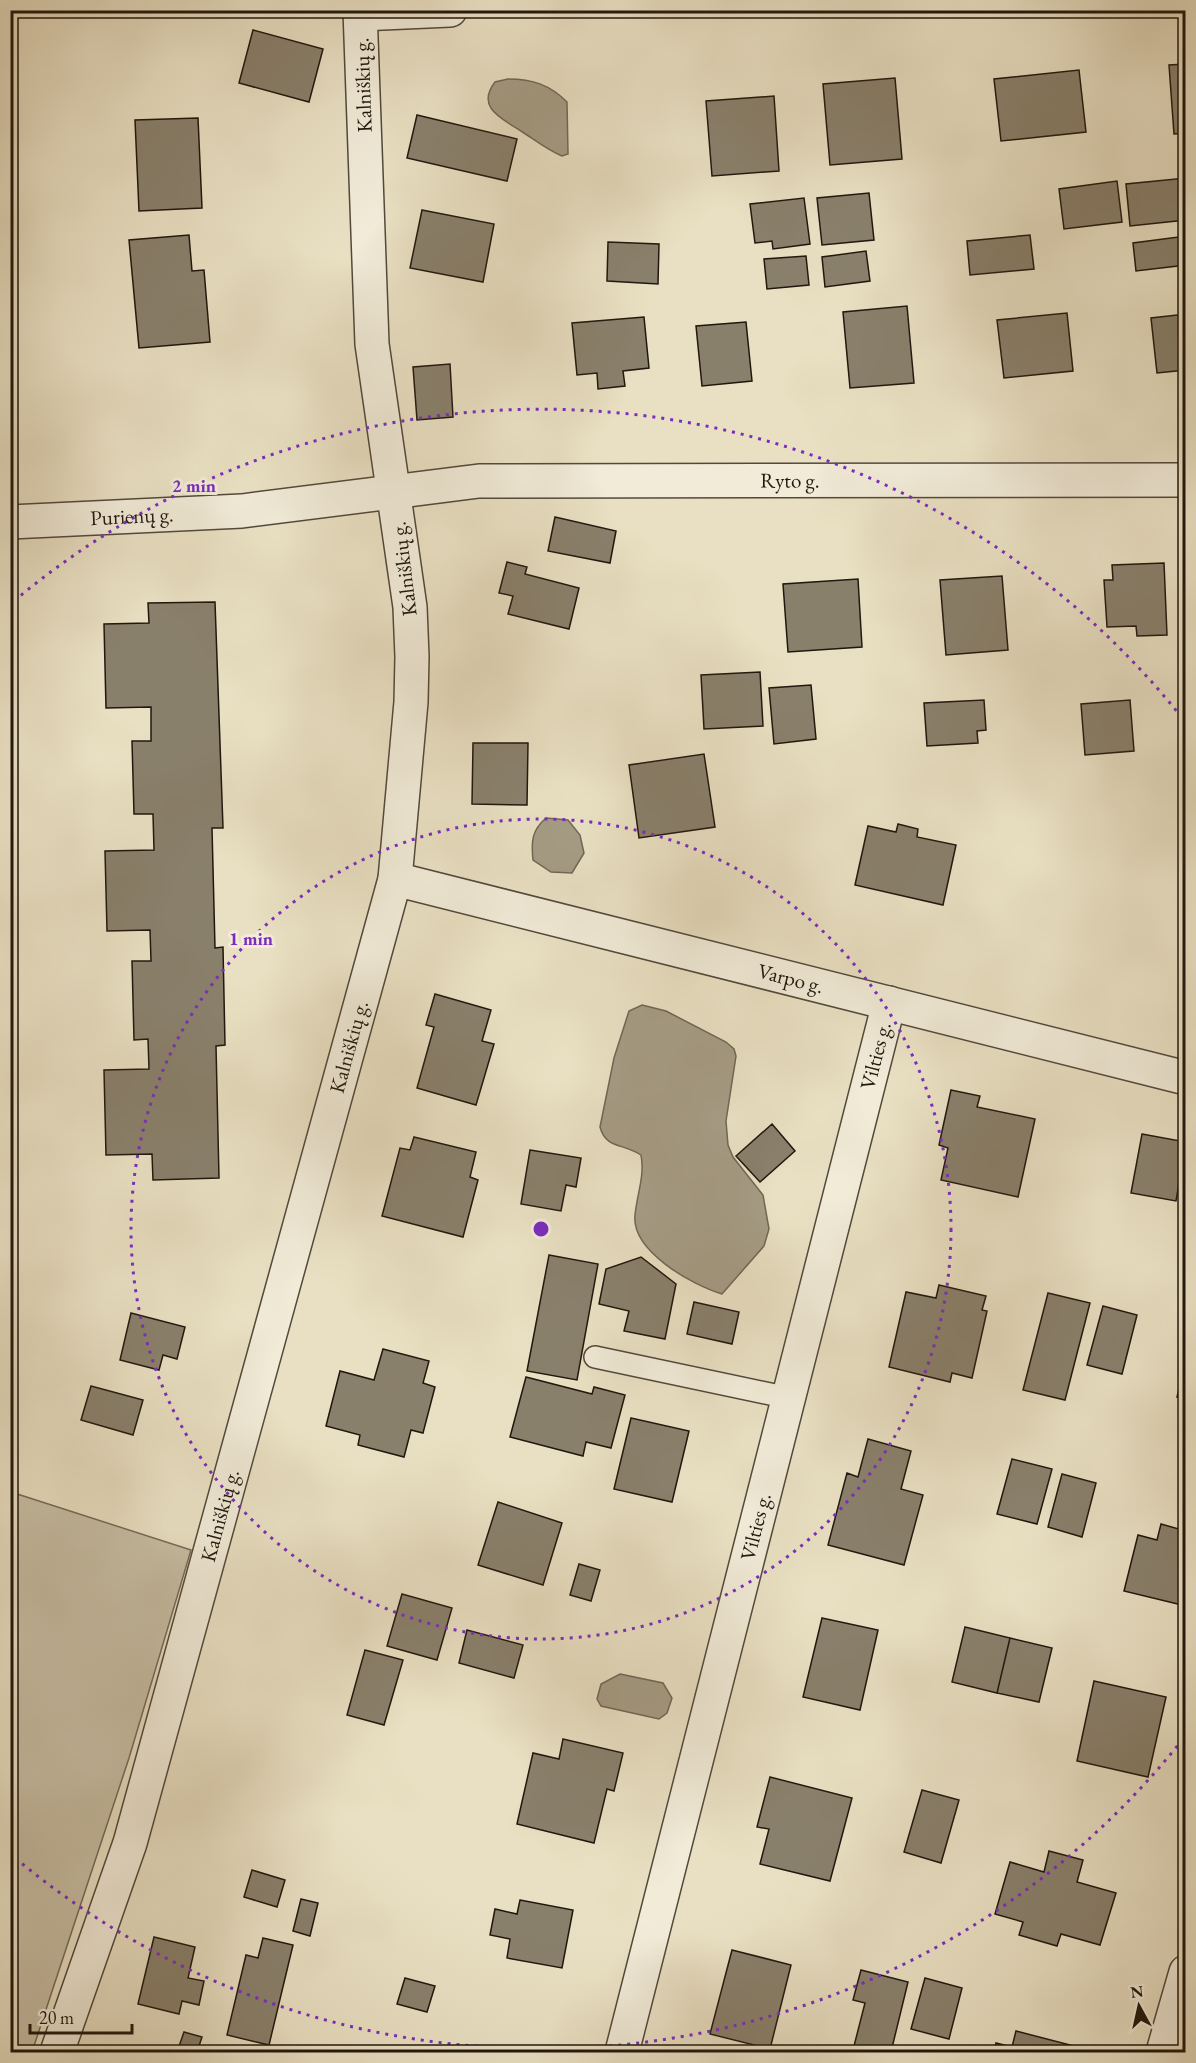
<svg xmlns="http://www.w3.org/2000/svg" width="1196" height="2063" viewBox="0 0 1196 2063" font-family="'EB Garamond',serif">
<rect width="100%" height="100%" fill="#e9e0c3"/>
<filter id="stains"><feTurbulence type="fractalNoise" baseFrequency=".00333" numOctaves="4"/><feColorMatrix values="0 0 0 0 .2 0 0 0 0 .09 0 0 0 0 .02 0 0 0 .5 -.17"/></filter>
<radialGradient id="worn" r=".72"><stop offset=".6" stop-color="#630" stop-opacity="0"/><stop offset="1" stop-color="#630" stop-opacity=".3"/></radialGradient>
<path fill="#c7bea4" stroke="#746a59" stroke-width="1.5" d="M11,1492L191,1550L129,1758L32,2052H10Z"/>
<path fill="#a59c85" stroke="#706755" stroke-width="1.5" d="M508,79C533,79 550,85 567,102L568,154L562,156C547,150 535,140 521,131C503,119 475,108 495,82Z
M546,818L568,820L580,835L584,853L572,873L551,872L533,860C531,841 532,830 546,818Z
M642,1005L666,1011L726,1042L734,1049L736,1056L726,1121L728,1145L733,1157L763,1195L769,1229L764,1246L722,1294C692,1285 631,1251 635,1215C637,1194 645,1176 641,1155C623,1143 606,1149 600,1127L614,1058L629,1011Z
M620,1674L663,1683L672,1698L667,1713L659,1719L601,1706L597,1699L601,1684Z"/>
<path fill="#89806c" stroke="#20170e" stroke-width="1.5" d="M253,30L323,49L309,102L239,83Z
M1186,64V133L1174,134L1169,65Z
M1079,70L1086,132L1001,141L994,79Z
M895,78L902,159L830,165L823,84Z
M774,96L779,171L712,176L706,101Z
M417,115L517,139L507,181L407,158Z
M198,118L202,208L139,211L135,120Z
M1186,178V220L1130,226L1126,184Z
M1117,181L1122,222L1064,229L1059,189Z
M869,193L874,240L822,245L817,198Z
M804,198L810,244L773,249L772,241L755,243L750,204Z
M422,210L494,224L483,282L410,268Z
M189,235L192,271L204,270L210,342L139,348L129,240Z
M1030,235L1034,269L970,275L967,241Z
M1186,236V265L1136,271L1133,243Z
M608,242L659,244L658,284L607,281Z
M866,251L870,281L825,287L822,257Z
M806,256L809,285L767,289L764,259Z
M907,306L914,383L850,388L843,312Z
M1067,313L1073,371L1004,378L997,320Z
M1186,314V370L1157,373L1151,318Z
M644,317L649,368L623,371L625,386L598,389L597,373L577,375L572,323Z
M746,322L752,381L702,386L696,326Z
M450,364L453,417L417,420L413,367Z
M555,517L616,531L610,563L548,551Z
M507,562L527,567L525,574L579,588L569,629L508,614L513,596L499,593Z
M1164,563L1167,635L1137,636L1136,626L1107,627L1104,580H1113L1112,565Z
M1002,576L1008,650L946,655L940,580Z
M858,579L862,647L788,652L783,584Z
M215,602L223,828H212L215,948L223,947L225,1045L216,1046L219,1178L153,1180L152,1154L106,1155L104,1070L149,1069L148,1039L134,1040L132,961H151L150,930L107,931L105,851L154,850L153,814H134L132,741H151V707L106,708L104,624L149,623L148,603Z
M760,672L763,726L704,729L701,675Z
M811,685L816,739L774,744L769,688Z
M984,700L986,730L977,731L978,743L927,746L924,703Z
M1130,700L1134,751L1085,755L1081,704Z
M473,743H528L527,805L472,804Z
M704,754L715,827L639,838L629,765Z
M898,824L918,829L917,837L956,845L943,905L855,885L868,826L896,832Z
M435,994L491,1010L482,1041L494,1044L476,1105L417,1088L434,1027L426,1025Z
M951,1090L980,1096L977,1107L1035,1119L1018,1197L941,1180L948,1148L939,1145Z
M772,1124L795,1151L760,1182L736,1156Z
M1142,1134L1186,1142L1176,1201L1131,1193Z
M414,1137L476,1152L470,1177L478,1180L463,1237L382,1216L400,1148L410,1150Z
M530,1150L581,1158L576,1187L566,1185L561,1211L521,1204Z
M549,1255L598,1264L577,1380L527,1371Z
M641,1257L676,1284L665,1339L624,1331L629,1311L599,1304L606,1269Z
M939,1285L986,1296L982,1310L987,1311L972,1378L952,1373L950,1382L889,1367L906,1292L936,1298Z
M1048,1293L1090,1303L1065,1400L1023,1390Z
M694,1302L739,1312L732,1344L687,1334Z
M1103,1306L1137,1315L1122,1374L1087,1365Z
M131,1313L185,1327L177,1359L163,1355L159,1370L120,1360Z
M383,1349L429,1361L423,1383L435,1387L423,1433L411,1430L404,1457L358,1445L360,1435L326,1426L340,1371L374,1380Z
M1186,1358V1398L1177,1397Z
M526,1377L592,1394L594,1387L625,1395L611,1448L586,1442L583,1456L510,1437Z
M91,1386L143,1400L133,1435L81,1420Z
M631,1418L689,1431L672,1502L614,1489Z
M868,1439L911,1451L901,1489L923,1495L904,1565L828,1545L847,1473L858,1477Z
M1012,1459L1052,1469L1037,1524L997,1514Z
M1062,1474L1096,1483L1082,1537L1048,1527Z
M498,1502L562,1523L543,1585L478,1565Z
M1161,1524L1186,1531V1606L1124,1591L1138,1535L1157,1540Z
M579,1564L600,1570L591,1601L570,1595Z
M402,1594L452,1608L437,1660L387,1646Z
M822,1618L878,1630L860,1710L803,1697Z
M965,1627L1010,1638L997,1693L952,1682Z
M467,1630L523,1645L514,1678L459,1663Z
M1010,1638L1052,1648L1039,1702L997,1693Z
M365,1650L403,1660L384,1725L347,1715Z
M1094,1681L1166,1697L1148,1777L1077,1761Z
M563,1739L623,1753L614,1791L607,1789L594,1843L517,1824L533,1753L559,1759Z
M770,1777L852,1798L830,1881L760,1864L769,1829L757,1827Z
M922,1790L959,1800L941,1863L904,1852Z
M1049,1851L1083,1860L1077,1882L1116,1893L1100,1945L1061,1934L1057,1946L1019,1935L1023,1922L995,1914L1010,1862L1044,1872Z
M252,1870L285,1880L277,1907L244,1897Z
M301,1899L318,1903L310,1936L293,1931Z
M520,1900L573,1910L562,1968L507,1958L510,1939L490,1935L495,1909L517,1914Z
M154,1937L195,1947L188,1978L204,1981L199,2005L182,2001L179,2014L138,2004Z
M263,1938L293,1945L269,2045L227,2035L246,1955L258,1958Z
M732,1950L791,1965L770,2049L710,2034Z
M861,1970L908,1982L891,2052H878L854,2046L865,2003L853,2000Z
M405,1978L435,1986L427,2012L397,2004Z
M925,1978L962,1988L949,2039L911,2029Z
M1016,2031L1074,2046L1072,2052H994L996,2043L1012,2047Z
M184,2032L202,2037L197,2052H177Z"/>
<g fill="none" stroke-linecap="round" stroke-linejoin="round">
<defs>
<path id="lane" d="M595,1357L789,1398"/>
<g id="street">
<path d="M360,14L450,10"/>
<path id="s1" d="M10,522L242,511L479,481L1186,480"/>
<path id="s2" d="M395,879L1186,1078"/>
<path id="s3" d="M57,2052L130,1843L395,879L411,702L412,657L410,607L372,344L360,10"/>
<path id="s4" d="M622,2052L889,1003"/>
<path d="M1163,2052L1186,1972"/>
</g>
</defs>
<use href="#lane" stroke="#52493b" stroke-width="24"/>
<use href="#street" stroke="#52493b" stroke-width="36"/>
<use href="#lane" stroke="#f1ebd8" stroke-width="21"/>
<use href="#street" stroke="#f1ebd8" stroke-width="33"/>
</g>
<g fill="none" stroke="#7b2cbf" stroke-width="3" stroke-dasharray="3 6">
<circle cx="541" cy="1229" r="410"/>
<path d="M1183 1739A820 820 0 0 1 14 1857M14 601A820 820 0 0 1 1183 719"/>
</g>
<g text-anchor="middle" stroke-width="6" stroke-linejoin="round" paint-order="stroke">
<g font-size="21" fill="#20170e" stroke="#f1ebd8">
<text transform="translate(363 85) rotate(-92)" y="7">Kalniškių g.</text>
<text dy="7" stroke="none"><textPath href="#s1" startOffset="782">Ryto g.</textPath></text>
<text dy="7" stroke="none"><textPath href="#s1" startOffset="122">Purienų g.</textPath></text>
<text transform="translate(404 569) rotate(-97)" y="7">Kalniškių g.</text>
<text dy="7" stroke="none"><textPath href="#s2" startOffset="408">Varpo g.</textPath></text>
<text dy="7" stroke="none"><textPath href="#s3" startOffset="1047">Kalniškių g.</textPath></text>
<text dy="7" stroke="none"><textPath href="#s4" startOffset="1028">Vilties g.</textPath></text>
<text dy="7" stroke="none"><textPath href="#s3" startOffset="561">Kalniškių g.</textPath></text>
<text dy="7" stroke="none"><textPath href="#s4" startOffset="542">Vilties g.</textPath></text>
</g>
</g>
<circle cx="541" cy="1229" r="9" fill="#7b2cbf" stroke="#f1ebd8" stroke-width="3"/>
<g font-size="18" text-anchor="middle" font-weight="bold" fill="#7b2cbf" stroke="#f1ebd8" stroke-width="6" stroke-linejoin="round" paint-order="stroke">
<text x="194" y="492">2 min</text>
<text x="251" y="945">1 min</text>
</g>
<rect width="1196" height="2063" fill="none" stroke="#e9e0c3" stroke-width="36"/>
<rect x="12" y="12" width="1172" height="2039" fill="none" stroke="#20170e" stroke-width="3"/>
<rect x="18" y="18" width="1160" height="2027" fill="none" stroke="#20170e" stroke-width="1.5"/>
<g transform="translate(1139 2006) rotate(352)" stroke="#f1ebd8" stroke-width="4.5" paint-order="stroke">
<path d="M0-4.5L10 22L0 15L-10 22Z" fill="#20170e"/>
<text y="-9" font-size="16" font-weight="bold" text-anchor="middle" fill="#20170e">N</text>
</g>
<path d="M30 2024v9h102v-9" fill="none" stroke="#20170e" stroke-width="3"/>
<text x="39" y="2024" font-size="18" fill="#20170e" stroke="#f1ebd8" stroke-width="4.5" paint-order="stroke">20 m</text>
<rect width="100%" height="100%" filter="url(#stains)"/>
<rect width="100%" height="100%" fill="url(#worn)"/>
</svg>
